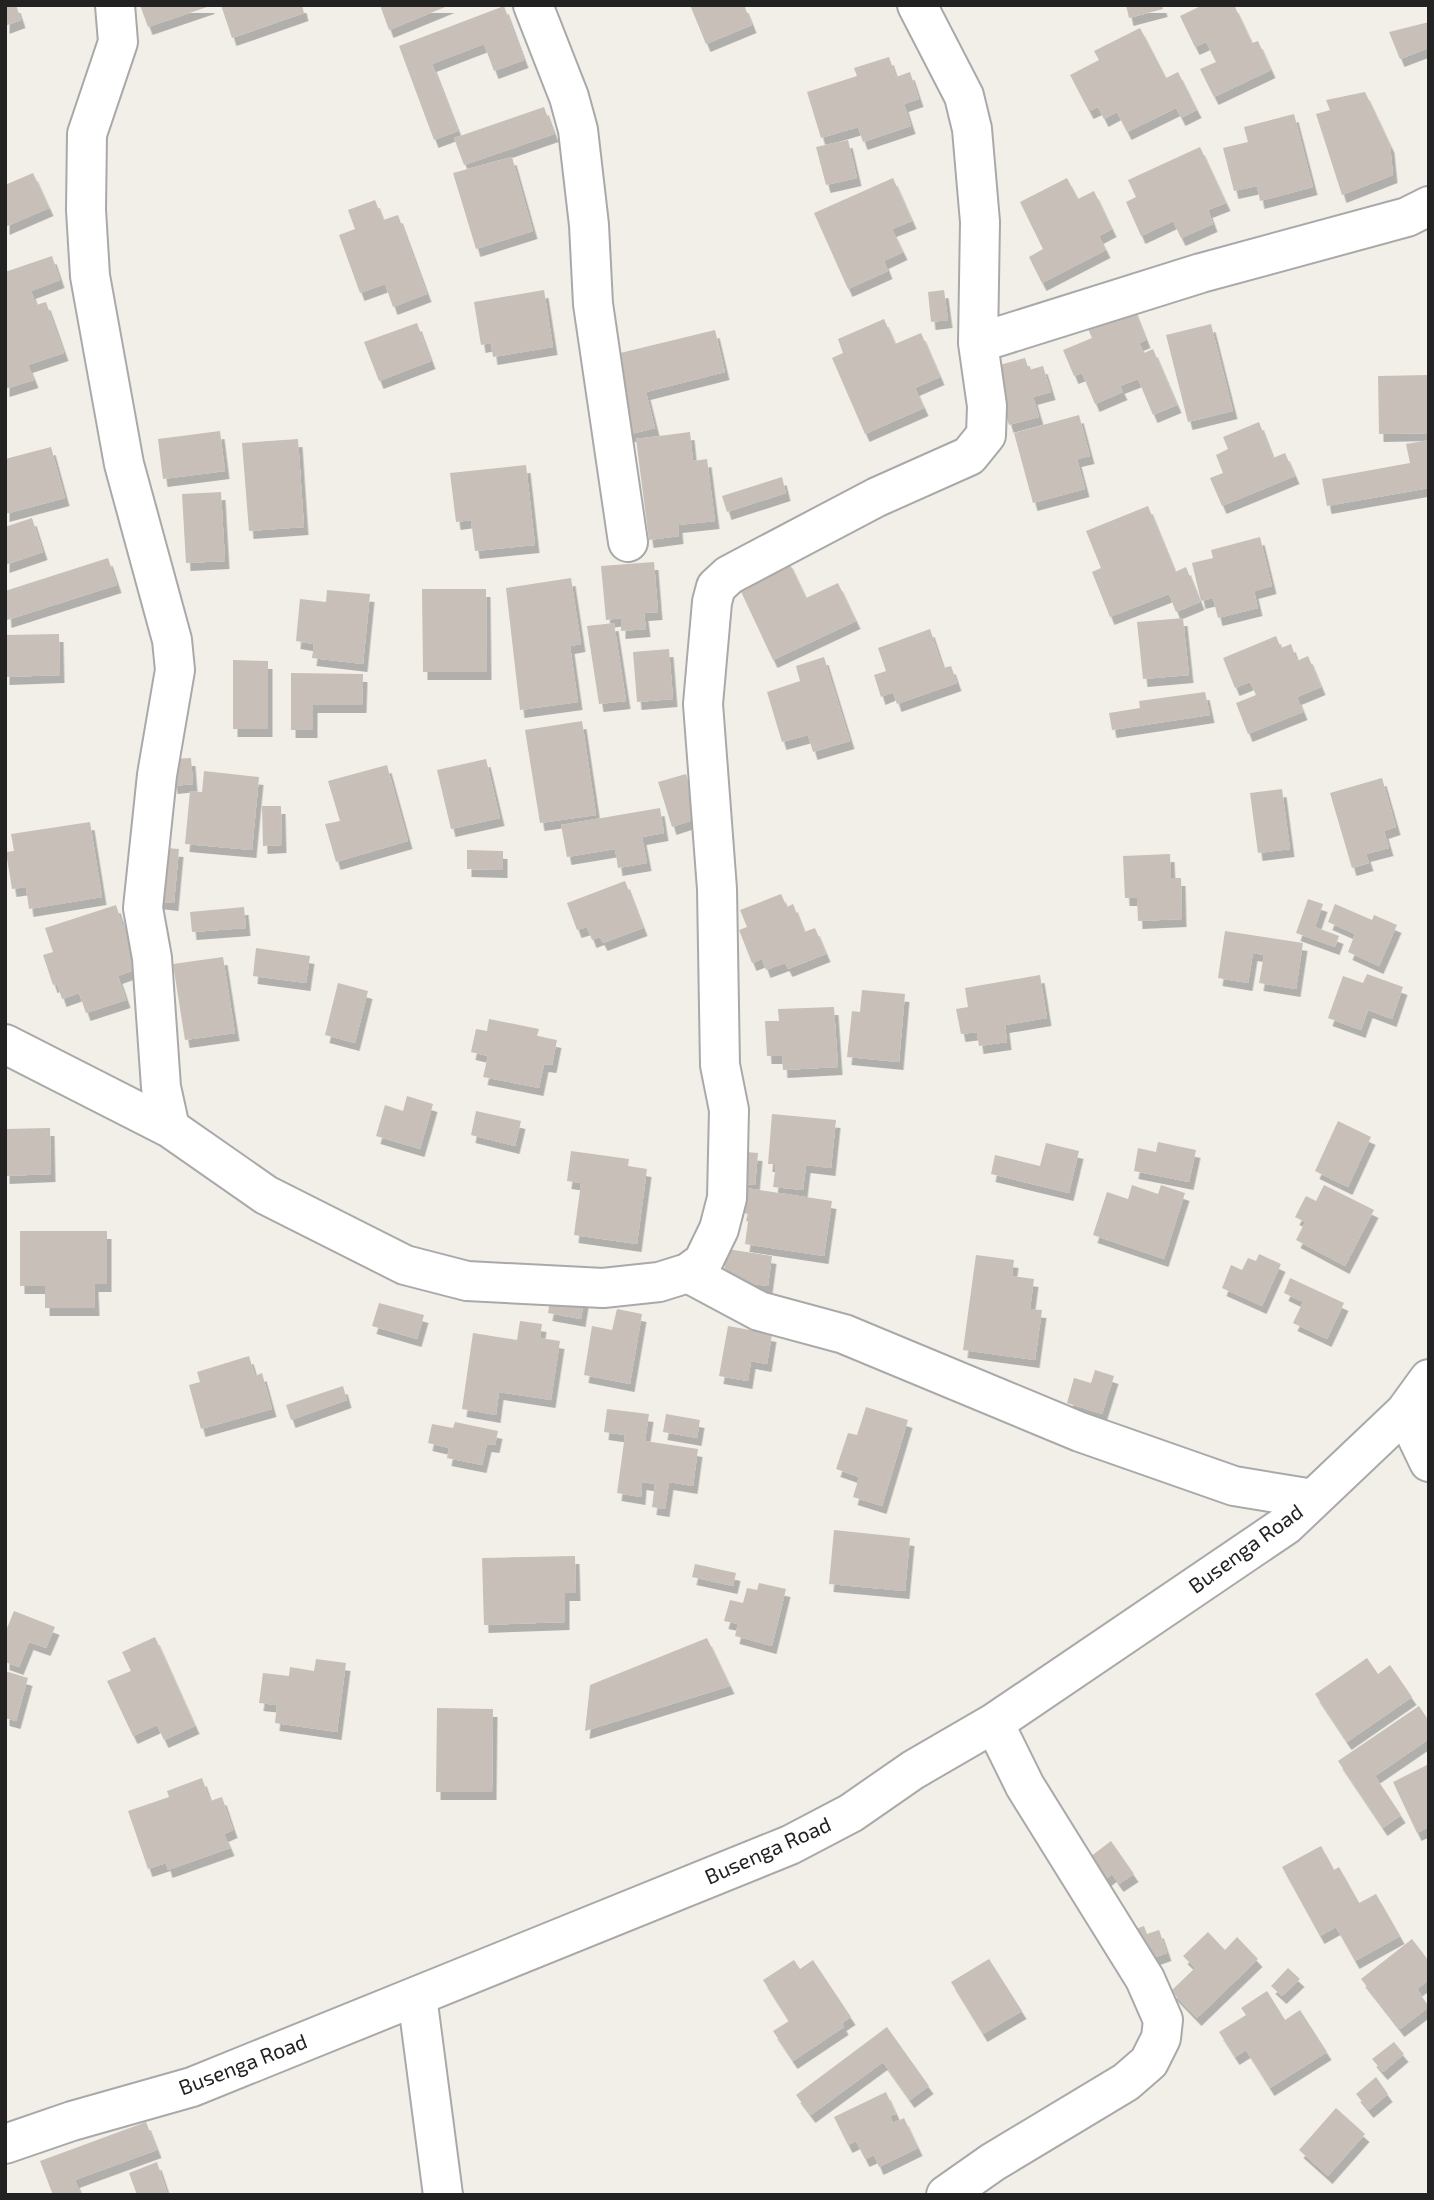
<svg xmlns="http://www.w3.org/2000/svg" width="1434" height="2200" viewBox="0 0 1434 2200" font-family="'Exo 2',sans-serif">
<defs>
<filter id="shadow"><feDropShadow dx="4.5" dy="8" stdDeviation="0" flood-color="#0004"/></filter>
</defs>
<rect width="100%" height="100%" fill="#f2efe9"/>
<path fill="#c7bfb8" filter="url(#shadow)" d="M5,5H16L21,20L5,26Z
M140,5H210V6L148,27Z
M221,5H302L304,13L232,38Z
M380,5H450L389,30Z
M690,5H744L752,25L706,44Z
M1126,5H1162L1163,9L1129,18Z
M1203,5H1234L1252,43L1258,41L1271,70L1214,97L1200,69L1216,62L1206,42L1195,47L1180,16Z
M504,6L524,60L494,71L484,44L432,64L458,131L434,140L399,46Z
M1429,22V48L1400,59L1389,32Z
M1140,28L1166,78L1178,72L1197,110L1181,118L1176,108L1127,132L1117,112L1104,119L1098,107L1089,111L1070,75L1099,60L1094,51Z
M889,57L896,77L910,72L919,99L904,104L911,126L863,142L858,127L821,138L807,92L857,76L854,68Z
M1365,92L1390,145L1393,175L1342,195L1316,114L1330,110L1326,100Z
M544,107L554,134L464,165L454,138Z
M1294,114L1313,187L1260,201L1257,186L1234,191L1223,148L1248,142L1244,127Z
M848,140L857,178L826,185L816,147Z
M1200,147L1226,203L1208,210L1213,224L1181,238L1173,221L1141,236L1126,202L1136,197L1128,180Z
M512,157L533,231L476,249L453,173Z
M33,173L49,208L5,227V185Z
M893,178L912,221L892,229L903,252L884,261L888,271L848,289L814,213Z
M1067,178L1078,199L1094,191L1112,229L1099,236L1106,250L1042,283L1029,257L1043,249L1020,202Z
M375,200L383,220L398,215L427,294L393,307L385,284L360,293L339,235L355,229L348,210Z
M52,256L60,280L31,291L36,305L46,302L64,353L28,365L34,380L5,389V272Z
M544,290L553,347L493,357L491,343L481,345L474,302Z
M944,290L948,320L931,322L928,292Z
M1131,302L1146,340L1139,343L1144,353L1153,349L1177,405L1153,415L1138,379L1120,386L1123,392L1095,404L1082,373L1074,376L1063,350L1092,338L1085,322Z
M884,319L895,344L921,333L940,377L915,388L924,408L865,434L832,358L843,353L838,339Z
M417,323L431,361L379,381L364,342Z
M1211,324L1233,411L1188,422L1166,335Z
M715,330L725,372L646,392L655,428L627,435L608,356Z
M1025,358L1029,370L1043,366L1051,392L1033,397L1039,417L1009,425L992,367Z
M1429,375V433L1379,434L1378,376Z
M1079,415L1090,456L1077,459L1085,489L1033,503L1014,433Z
M1259,422L1273,458L1285,453L1295,476L1222,506L1210,478L1223,473L1216,455L1228,449L1223,437Z
M220,431L225,471L163,479L158,439Z
M690,432L693,461L707,459L715,521L678,525L679,536L649,540L636,439Z
M298,439L304,527L249,531L242,443Z
M1429,440V488L1327,506L1322,479L1410,463L1406,444Z
M51,447L65,498L5,514V459Z
M526,465L535,545L475,551L471,520L456,522L450,473Z
M782,477L786,493L727,512L722,496Z
M221,492L225,561L186,563L182,494Z
M1148,506L1175,572L1186,567L1200,602L1176,612L1169,594L1110,617L1092,572L1101,568L1086,531Z
M32,518L43,552L5,565V527Z
M1260,537L1272,586L1254,591L1258,608L1218,618L1213,598L1201,601L1192,563L1213,558L1211,550Z
M108,558L117,585L7,620L5,591Z
M788,560L806,598L838,583L856,621L773,660L737,583Z
M654,562L658,612L644,613L646,629L621,631V618L606,620L601,566Z
M571,578L581,644L570,646L578,702L520,710L506,588Z
M422,589H486L487,672H423Z
M327,590L370,594L363,664L312,658L314,644L296,641L300,599L326,602Z
M1183,618L1189,675L1143,679L1137,622Z
M614,623L626,701L599,704L587,626Z
M930,629L943,668L951,666L957,683L897,704L893,692L881,697L874,675L886,671L878,648Z
M59,634L60,675L5,677V635Z
M1276,636L1281,648L1291,644L1297,661L1308,656L1321,687L1297,697L1303,712L1248,734L1236,703L1256,695L1250,682L1235,688L1223,658Z
M669,649L673,699L637,702L633,652Z
M824,657L850,741L813,752L808,735L782,742L767,692L800,681L796,666Z
M233,660L268,661V729H233Z
M291,673L363,674L362,705H313V730H291Z
M1205,692L1210,715L1112,730L1109,713L1140,708L1139,701Z
M582,721L596,815L540,823L525,730Z
M191,758L193,784L173,786L170,759Z
M486,759L500,818L451,829L437,770Z
M387,765L408,841L336,862L325,824L340,821L328,781Z
M204,771L259,777L252,850L185,844L190,791L202,792Z
M686,774L699,818L672,827L658,782Z
M1382,778L1396,827L1384,831L1389,848L1366,854L1369,863L1352,868L1330,793Z
M1282,789L1290,849L1258,853L1250,793Z
M262,806H281L282,845L263,846Z
M660,808L664,833L642,837L647,863L618,868L615,849L567,857L561,825Z
M90,822L102,897L29,909L26,887L12,889L6,852L14,851L11,834Z
M152,847L179,849L174,903L147,900Z
M467,850L503,851V870L467,869Z
M1170,854L1171,878H1181L1182,919L1138,921L1137,898H1125L1123,856Z
M625,881L643,928L603,943L600,937L592,940L587,927L577,930L567,903Z
M781,894L787,907L793,904L804,932L815,928L826,954L788,969L785,963L766,970L762,959L752,963L739,930L747,927L740,910Z
M1308,899L1323,904L1315,927L1339,936L1335,947L1296,933Z
M1335,904L1372,920L1374,915L1397,925L1379,966L1348,952L1355,934L1328,922Z
M116,905L123,927L131,925L145,966L118,976L126,1000L86,1013L79,993L62,999L57,984L53,985L43,955L53,952L45,928Z
M244,907L246,928L192,932L190,912Z
M1225,931L1303,943L1296,989L1259,983L1264,955L1253,953L1248,983L1218,978Z
M256,948L310,956L306,983L253,976Z
M223,957L235,1033L185,1040L173,964Z
M1367,974L1403,987L1392,1019L1368,1010L1361,1030L1328,1018L1343,976L1363,983Z
M1040,975L1047,1018L1005,1025L1007,1042L979,1046L977,1032L961,1034L956,1009L968,1007L965,988Z
M338,983L368,991L355,1043L325,1035Z
M862,990L905,994L899,1062L847,1057L852,1011L860,1012Z
M834,1007L838,1067L783,1070L782,1056H767L765,1021H779L778,1009Z
M489,1019L539,1029L537,1036L557,1040L552,1065L544,1064L539,1088L483,1077L488,1056L471,1052L476,1029L487,1031Z
M407,1096L433,1104L420,1149L376,1136L385,1105L403,1111Z
M476,1111L521,1121L515,1146L471,1135Z
M772,1114L836,1120L831,1168L806,1165L803,1190L773,1187L776,1164H768Z
M1338,1121L1371,1137L1348,1187L1315,1171Z
M50,1128L51,1174L5,1176V1129Z
M1158,1142L1196,1150L1189,1182L1134,1171L1138,1148L1156,1152Z
M1046,1143L1079,1151L1069,1193L991,1174L995,1155L1040,1166Z
M571,1151L629,1159L628,1166L647,1169L637,1244L574,1235L581,1183L567,1181Z
M734,1151L758,1153L755,1185L730,1182Z
M1132,1185L1158,1194L1161,1185L1185,1193L1164,1259L1093,1235L1107,1192L1128,1199Z
M1324,1185L1374,1210L1345,1266L1296,1240L1305,1222L1295,1217L1306,1196L1316,1201Z
M746,1188L832,1201L824,1256L745,1244L749,1214L742,1213Z
M20,1231H107V1284H94L95,1308H45V1286H20Z
M727,1249L772,1256L768,1286L723,1279Z
M1259,1254L1281,1264L1262,1306L1222,1288L1231,1265L1242,1270L1248,1258L1256,1261Z
M976,1255L1014,1260L1012,1276L1034,1279L1030,1309L1042,1310L1035,1360L963,1350Z
M1290,1278L1344,1303L1327,1339L1293,1323L1303,1302L1284,1293Z
M552,1289L585,1294L581,1319L548,1313Z
M379,1303L424,1315L417,1339L372,1326Z
M617,1309L642,1314L630,1384L584,1375L592,1326L612,1330Z
M520,1321L542,1324L540,1338L560,1341L551,1400L499,1392L496,1415L462,1409L473,1333L517,1340Z
M728,1326L772,1334L767,1364L751,1361L748,1381L719,1376Z
M249,1356L255,1376L262,1373L272,1409L201,1429L189,1385L200,1382L197,1372Z
M1095,1370L1114,1376L1102,1414L1067,1403L1074,1378L1091,1383Z
M343,1386L347,1400L291,1420L286,1405Z
M866,1407L908,1420L882,1506L853,1497L859,1477L836,1469L848,1433L857,1435Z
M607,1409L649,1414L645,1441L698,1449L693,1486L669,1482L665,1509L652,1507L655,1484L642,1482L641,1497L617,1493L625,1435L604,1432Z
M666,1414L700,1420L697,1438L663,1432Z
M455,1422L498,1431L495,1445L487,1444L482,1465L447,1458L449,1448L428,1443L432,1424L453,1428Z
M834,1530L910,1538L905,1591L829,1584Z
M575,1556L576,1593H565V1622L484,1625L482,1558Z
M695,1564L736,1573L733,1586L692,1577Z
M759,1583L786,1589L772,1646L735,1636L738,1624L724,1621L730,1600L743,1603L747,1588L757,1590Z
M14,1611L55,1627L46,1648L29,1642L19,1667L5,1662V1633Z
M155,1637L195,1726L164,1740L157,1725L133,1736L107,1681L131,1671L122,1652Z
M707,1638L730,1686L585,1731L590,1685Z
M1367,1658L1378,1674L1390,1665L1412,1697L1347,1742L1315,1694Z
M316,1659L346,1663L337,1732L275,1723L277,1705L259,1703L263,1673L289,1676L290,1667L314,1671Z
M5,1671L28,1678L16,1721L5,1718Z
M1419,1706L1429,1721V1739L1375,1776L1401,1815L1383,1828L1338,1761Z
M437,1708L493,1709L492,1792H436Z
M1429,1764V1827L1417,1833L1393,1782Z
M202,1778L210,1801L222,1797L233,1830L224,1834L230,1848L168,1870L166,1863L148,1869L128,1811L169,1797L167,1791Z
M1111,1841L1134,1874L1119,1884L1112,1874L1102,1882L1086,1860Z
M1321,1846L1334,1870L1339,1867L1359,1903L1376,1894L1400,1936L1355,1961L1336,1927L1320,1936L1282,1867Z
M1144,1926L1147,1934L1159,1930L1167,1953L1141,1962L1130,1931Z
M1208,1932L1225,1950L1237,1937L1258,1959L1197,2018L1171,1991L1195,1968L1183,1956Z
M1412,1939L1429,1961V1980L1417,1989L1429,2007L1400,2029L1361,1979Z
M989,1959L1022,2011L983,2034L951,1982Z
M794,1960L800,1969L813,1960L851,2017L842,2023L844,2027L793,2061L773,2031L789,2021L763,1980Z
M1288,1968L1300,1979L1282,1996L1271,1986Z
M1267,1991L1285,2020L1300,2010L1327,2052L1270,2088L1246,2050L1235,2057L1219,2032L1246,2015L1241,2008Z
M887,2027L929,2086L910,2100L883,2062L811,2115L796,2095Z
M1394,2042L1404,2054L1383,2072L1372,2059Z
M1376,2077L1388,2094L1369,2110L1356,2094Z
M886,2092L896,2114L890,2116L893,2123L904,2118L918,2148L879,2167L874,2155L865,2159L856,2141L848,2145L834,2117Z
M1336,2108L1365,2134L1328,2176L1299,2150Z
M146,2122L157,2150L75,2180L81,2195H53L40,2161Z
M157,2162L168,2195H137L129,2173Z"/>
<g fill="none" stroke-linecap="round" stroke-linejoin="round">
<defs>
<path id="minor" d="M115,5L118,42L87,134L86,210L90,276L124,464L172,640L175,670L157,775L143,908L152,958L161,1087L170,1128
M533,5L569,97L578,130L589,225L593,304L628,542
M978,343L1201,273L1407,217L1429,206
M5,1044L170,1128L266,1195L405,1265L467,1281L603,1288L659,1282L688,1273L703,1262L719,1229L727,1198L729,1110L720,1065L717,889L703,704L712,602L716,587L729,575L877,497L969,456L986,435L987,406L978,343L980,222L972,129L964,96L917,5
M688,1273L759,1311L844,1334L1080,1432L1234,1486L1313,1499
M1405,1412L1429,1462
M417,1996L443,2195
M5,2144L72,2121L192,2087L790,1845L851,1813L913,1770L994,1723L1286,1525L1405,1412L1429,1379
M946,2195L993,2162L1126,2082L1149,2062L1161,2038L1163,2020L1145,1979L1025,1786L994,1723"/>
</defs>
<use href="#minor" stroke="#a9a9a9" stroke-width="42"/>
<use href="#minor" stroke="#fff" stroke-width="38"/>
</g>
<g text-anchor="middle" stroke-width="5" stroke-linejoin="round" paint-order="stroke">
<g font-size="21" fill="#222" stroke="#fff">
<text transform="translate(1246 1549) rotate(-36)" y="7">Busenga Road</text>
<text transform="translate(768 1851) rotate(-24)" y="7">Busenga Road</text>
<text transform="translate(243 2065) rotate(-21)" y="7">Busenga Road</text>
</g>
</g>
<rect width="1434" height="2200" fill="none" stroke="#222222" stroke-width="14"/>
</svg>
